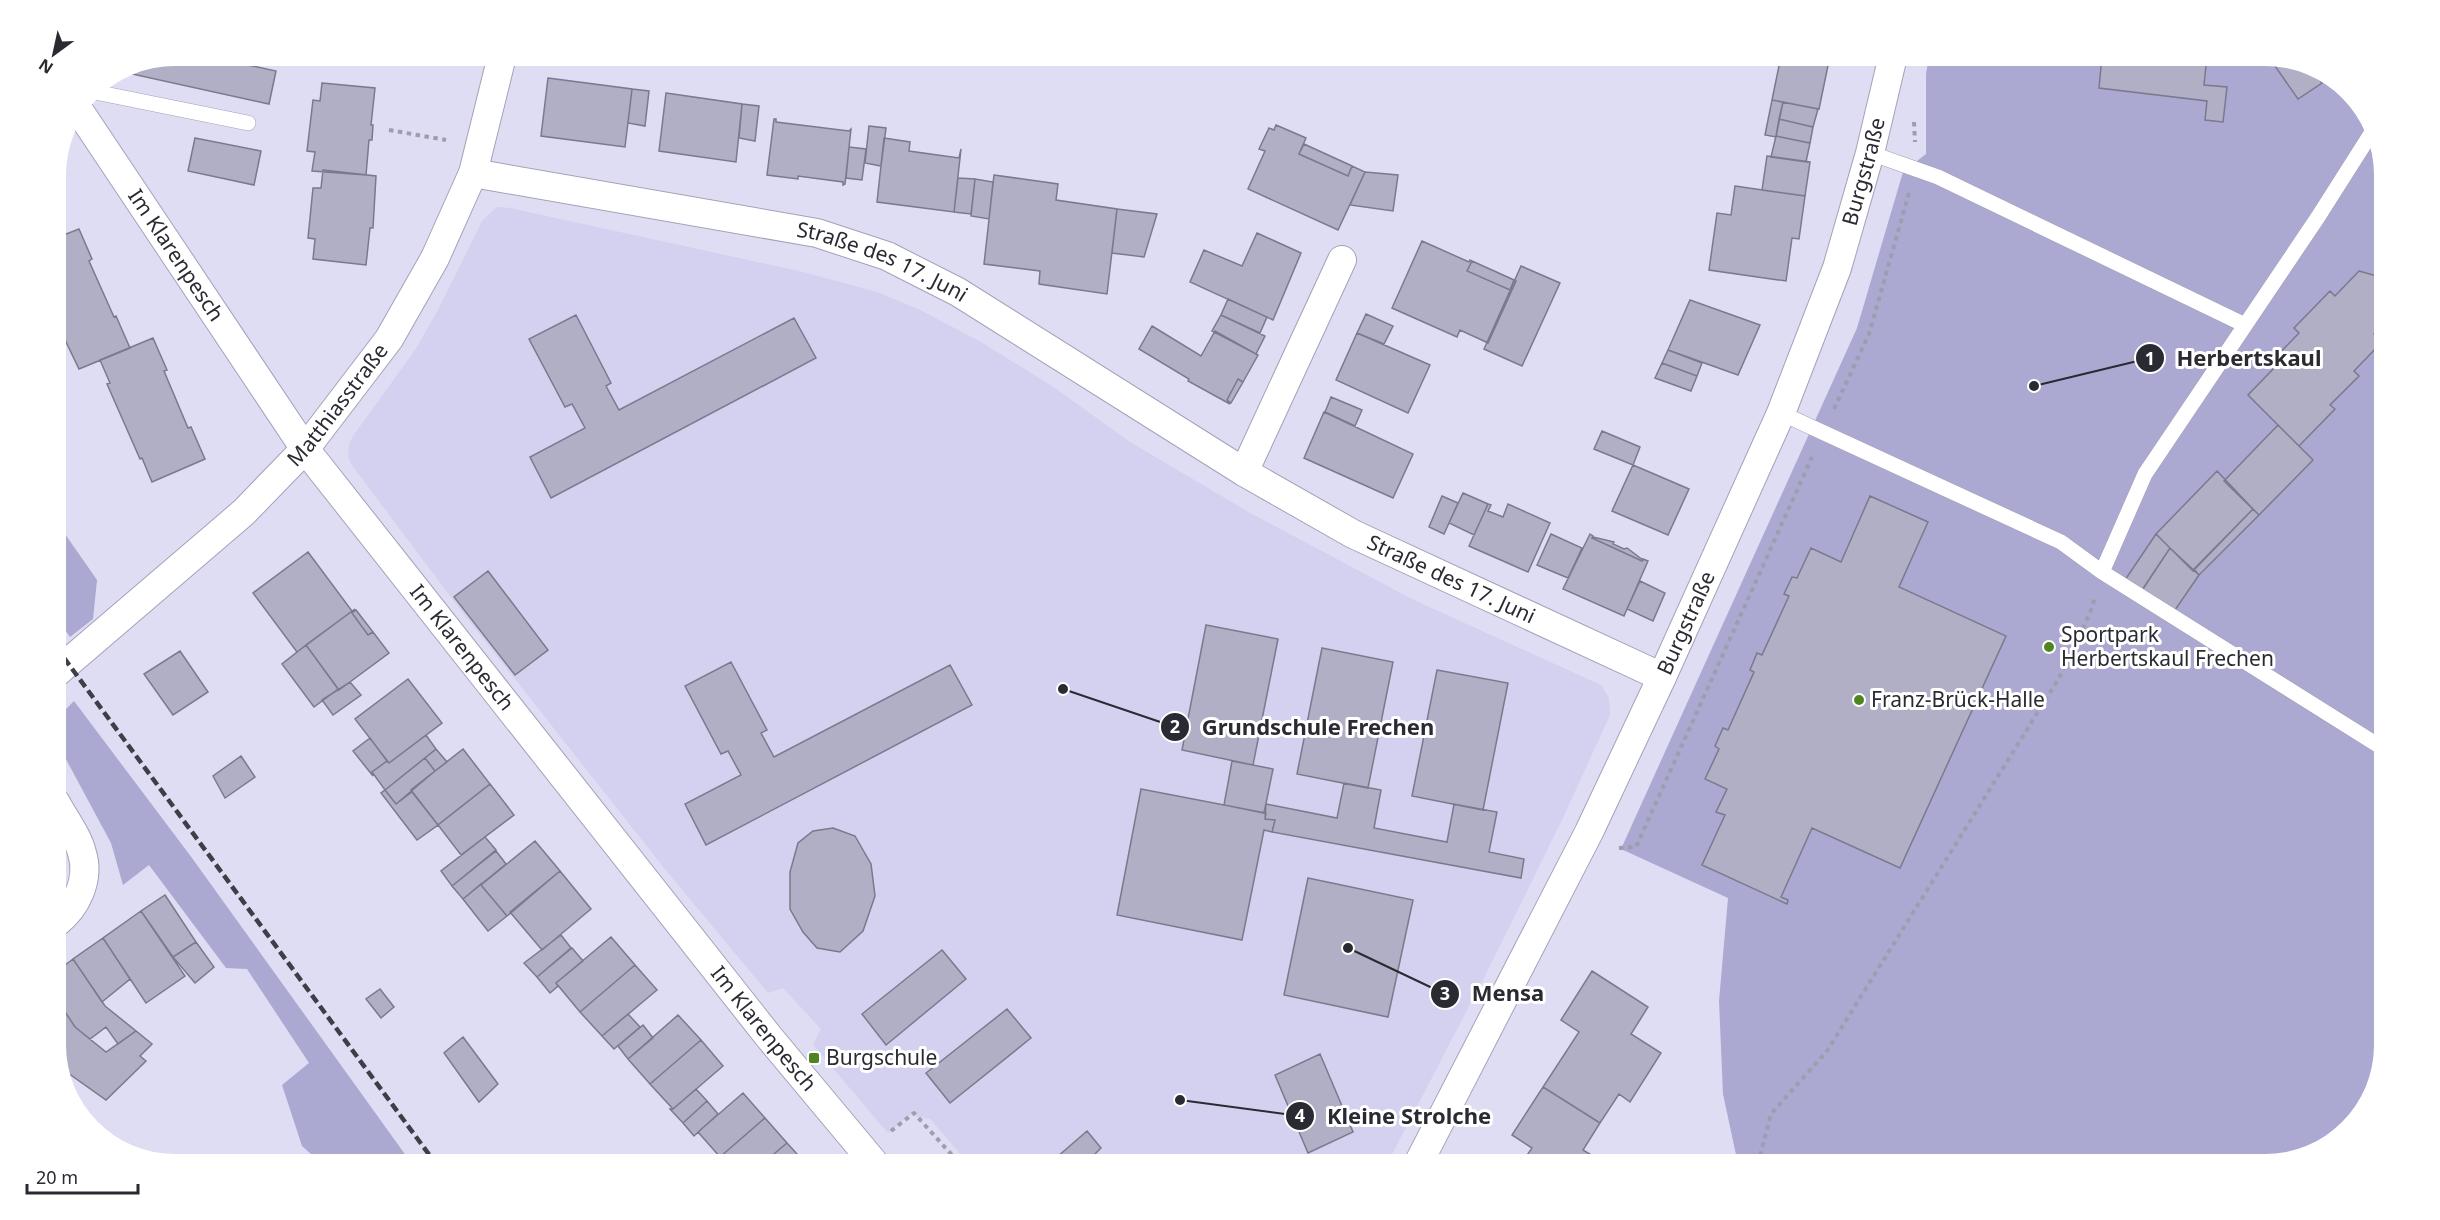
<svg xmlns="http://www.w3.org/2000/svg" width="2440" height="1220" viewBox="0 0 2440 1220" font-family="'Noto Sans',sans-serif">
<rect width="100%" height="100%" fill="#deddf3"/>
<path fill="#d3d1ef" d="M497,207L510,208L803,272L877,292L920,310L981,342L1052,386L1130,442L1252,514L1414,600L1601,685L1609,698L1610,715L1562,820L1489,968L1387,1164H969L930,1119L909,1115L888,1133L813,1045L821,1029L783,988L768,993L664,868L459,608L351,464L348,456L349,444L353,436L415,350L438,310L482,221Z"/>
<path fill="#aba8d1" d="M1929,56H2265L2318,68L2364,108L2384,167V1045L2372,1098L2331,1145L2266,1164H1738L1723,1094L1719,1001L1728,898L1621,849L1857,328L1903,172L1926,154V74Z
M56,521L97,580L93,619L70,637L56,617Z
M74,701L192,858L412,1164H322L302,1146L282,1085L309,1063L247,969L226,968L149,865L123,885L111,843L61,750L57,726L64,711Z"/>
<path fill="#b0afc5" stroke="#7a798d" stroke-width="1.5" d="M175,56H205L276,71L269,104L123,72L124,68L129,64Z
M1781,56H1830L1819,109L1772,100Z
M2102,56H2207L2204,85L2227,87L2223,122L2205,120L2207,101L2099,88Z
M2268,56L2310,66L2322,83L2298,99Z
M548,78L632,89L625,147L541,136Z
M322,83L375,88L371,125H373L372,140H369L366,175L312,171L315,152L307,151L313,100L320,101Z
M632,89L649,91L645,126L628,123Z
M666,93L742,104L736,162L659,151Z
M1772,100L1783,102L1776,137L1765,135Z
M1783,102L1818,109L1813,127L1779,119Z
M742,104L759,106L755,141L739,138Z
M774,119H776V122L849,131L851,129L845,184L843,185V182L798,176V179L767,175Z
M1779,119L1813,127L1810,143L1776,136Z
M1276,125L1306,138L1299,154L1348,176L1352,166L1365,172L1338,230L1248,189L1265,151L1259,149L1269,128L1274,130Z
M869,126L886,128L881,166L865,163Z
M1776,136L1810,143L1806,162L1771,157Z
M195,138L261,151L254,185L188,171Z
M884,138L910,142L909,151L959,158L961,149L954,212L877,202Z
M1304,144L1352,166L1348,176L1299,154Z
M849,147L866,149L862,180L846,178Z
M1767,156L1810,162L1805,196L1762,190Z
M323,170L376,176L373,228H370L366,265L313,259L315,239L308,238L313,188H321Z
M1365,172L1398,175L1393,211L1350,205Z
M994,175L1058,184L1056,200L1117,209L1107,294L1039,284L1040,271L984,264Z
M958,178L975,179L971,214L954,212Z
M975,179L993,182L989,219L971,216Z
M1735,186L1805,196L1799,239L1792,238L1786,281L1709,270L1717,213L1731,215Z
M1117,209L1157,214L1144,257L1112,253Z
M79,229L92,259L89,261L114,317L116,316L130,348L79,369L56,321V238Z
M1257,233L1301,253L1273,320L1190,282L1204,250L1242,266Z
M1422,241L1469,262L1470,260L1472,261L1467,271L1510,290L1514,280L1516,281L1488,343L1460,330L1457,337L1392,308Z
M1472,261L1514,280L1510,290L1467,271Z
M1521,266L1560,283L1522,366L1484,349Z
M2359,271L2384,278V323L2374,334L2382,342L2354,371L2359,376L2330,405L2335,409L2299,446L2248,395L2276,366L2271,362L2299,333L2294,328L2330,291L2335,296Z
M1228,299L1267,317L1260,333L1221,315Z
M1690,300L1760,325L1738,375L1668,350Z
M1366,314L1393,326L1384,344L1357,333Z
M576,315L611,383L606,386L619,410L794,318L816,358L551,498L530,457L585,428L572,404L565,407L529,339Z
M1221,315L1265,336L1256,354L1212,331Z
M1152,326L1201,356L1215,331L1258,355L1243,382L1238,379L1227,400L1230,404L1188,381L1189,379L1139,349Z
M1357,333L1430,365L1408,413L1336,380Z
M153,338L167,370L164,371L188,428L191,427L205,459L152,482L142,458L140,459L107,384L110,383L100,360Z
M1668,350L1702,363L1697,376L1662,363Z
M1662,363L1697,376L1691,391L1655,378Z
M1238,379L1243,382L1231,403L1227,400Z
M1331,397L1362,410L1355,426L1325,412Z
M1324,412L1413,454L1393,498L1304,458Z
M2278,425L2313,460L2259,515L2224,481Z
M1602,431L1640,447L1633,465L1594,449Z
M1633,465L1689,489L1668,535L1612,511Z
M2217,471L2253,509L2193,571L2156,534Z
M1463,493L1488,504L1474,535L1449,523Z
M1442,496L1458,503L1444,534L1429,527Z
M1870,496L1928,522L1899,587L2006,636L1900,868L1812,828L1781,897L1788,900L1787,904L1702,865L1725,815L1716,812L1727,789L1705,779L1719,749L1715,746L1723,728L1728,730L1754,672L1750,670L1757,653L1762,655L1789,596L1784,594L1792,577L1797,578L1811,548L1841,562Z
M1488,504L1491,505L1488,511L1503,517L1508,504L1550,523L1528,572L1469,546Z
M2253,509L2259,515L2199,575L2194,569Z
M1551,534L1582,548L1568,578L1537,565Z
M1590,534L1593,536L1592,538L1642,561L1643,559L1648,561L1624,616L1563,589Z
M2156,534L2170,548L2142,590L2125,580Z
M1593,537L1614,542L1613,544L1624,549L1627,548L1643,560L1642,561L1592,538Z
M2170,548L2199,575L2173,613L2141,592Z
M308,552L352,611L297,652L253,593Z
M488,571L548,650L515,675L454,597Z
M1640,581L1665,593L1653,621L1627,609Z
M355,609L352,613L368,635L373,632L389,653L339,690L306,645Z
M356,610L373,632L368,635L352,613Z
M1206,625L1278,639L1253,765L1182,750Z
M306,645L338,689L314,707L282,664Z
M1322,648L1393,662L1368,788L1297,774Z
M180,651L208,692L173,715L144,674Z
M731,662L767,730L761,733L774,757L950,665L972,705L706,845L685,804L741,775L728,751L721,754L685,686Z
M1437,670L1508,683L1483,810L1412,796Z
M408,679L442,723L389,763L355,719Z
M350,682L361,695L333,715L322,700Z
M426,735L436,749L385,790L372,772L387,761L389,763Z
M370,738L387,761L372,772L373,776L353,751Z
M436,749L447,762L435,771L425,758Z
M463,749L490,784L438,825L411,790Z
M241,756L255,777L225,798L213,776Z
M425,758L435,771L396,804L385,790Z
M1232,761L1273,769L1264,813L1224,805Z
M1344,783L1381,790L1374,828L1447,842L1454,804L1497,812L1489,852L1524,859L1521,878L1272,832L1275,820L1265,819L1266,804L1337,818Z
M490,784L514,815L461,855L438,825Z
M1141,789L1266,813L1265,819L1275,820L1272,832L1264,830L1242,940L1117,915Z
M385,790L396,804L412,792L438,825L417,840L381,793Z
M833,828L855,836L871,864L875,896L863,931L840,952L817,948L803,932L790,909V872L798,843L813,831Z
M485,837L496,850L452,886L441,871Z
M535,841L560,871L507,916L481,885Z
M496,851L506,864L463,899L452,886Z
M560,871L591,909L542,950L510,912Z
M1308,878L1413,900L1388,1017L1284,995Z
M482,883L481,885L507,916L488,931L463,899Z
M165,895L196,942L173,957L141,911Z
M141,911L185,976L146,1003L103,938Z
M561,935L571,948L537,977L524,963Z
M611,937L635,965L580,1012L556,983Z
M103,938L130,979L102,1002L73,959Z
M196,942L214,967L195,983L173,957Z
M572,948L583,961L556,983L558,986L550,993L537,977Z
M942,950L966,979L886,1045L862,1014Z
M73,959L105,1006L136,1031L118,1044L106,1027L90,1039L75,1027L56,998V972Z
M635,965L657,990L602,1036L580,1012Z
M1592,971L1648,1007L1631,1034L1661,1053L1630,1102L1619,1094L1600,1123L1543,1087L1579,1032L1561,1020Z
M380,989L394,1007L381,1018L366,999Z
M56,998L75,1027L106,1052L136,1031L152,1044L140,1056L146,1061L106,1100L61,1068L56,1053Z
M1007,1009L1031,1038L950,1103L926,1073Z
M628,1014L640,1027L614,1049L602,1036Z
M678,1015L701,1040L650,1084L628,1059Z
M643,1025L653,1038L628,1059L618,1046Z
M463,1037L498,1084L479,1102L444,1053Z
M701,1040L723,1066L673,1109L650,1084Z
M1320,1054L1353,1132L1308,1153L1275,1075Z
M1543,1087L1600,1123L1583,1150L1606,1164H1521L1532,1148L1512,1135Z
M696,1089L707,1101L683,1123L670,1109H673Z
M743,1093L765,1118L720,1157L698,1132Z
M707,1101L718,1114L694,1136L683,1123Z
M765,1118L787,1143L762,1164H726L720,1157Z
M1087,1131L1101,1148L1094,1155L1103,1164H1049Z
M787,1143L806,1164H762Z"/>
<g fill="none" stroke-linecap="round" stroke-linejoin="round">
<defs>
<path id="lane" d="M90,91L248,123
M1870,153L1938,177L2245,325
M1781,413L2061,542L2102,572L2384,749
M2102,572L2145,474L2318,217L2372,132"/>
<g id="street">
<path id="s1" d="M78,109L305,449L769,1037L875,1164"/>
<path id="s2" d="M473,173L817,233L887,256L958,292L1244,472L1353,534L1662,677"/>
<path d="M1244,472L1342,260"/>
<path id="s3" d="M56,673L244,512L305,449L389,339L435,258L473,173L502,56"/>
<path d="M56,803C64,818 78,836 82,853C90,879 77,907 56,923"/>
<path id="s4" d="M1418,1164L1589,832L1662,677L1781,413L1837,268L1870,153L1893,56"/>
</g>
</defs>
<use href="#lane" stroke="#a3a2b8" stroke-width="16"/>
<use href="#street" stroke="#a3a2b8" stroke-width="30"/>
<path stroke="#9e9dae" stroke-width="4" stroke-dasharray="4.5 4.5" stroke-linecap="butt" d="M1914,122L1915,142
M389,130L446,140
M1834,409L1869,334L1909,193
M1619,848L1636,847L1812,457
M891,1131L914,1113L960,1164
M1763,1164L1760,1156L1771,1114L1827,1051L2059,678L2090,613L2095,597"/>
<use href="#lane" stroke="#fff" stroke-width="15"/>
<use href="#street" stroke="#fff" stroke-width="28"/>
<path stroke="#3e3e48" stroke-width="4.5" stroke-dasharray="9 4.5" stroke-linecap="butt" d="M56,647L436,1164"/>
</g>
<g fill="#4e851e" stroke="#fff" stroke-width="2">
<circle cx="2049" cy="647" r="6"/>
<circle cx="1859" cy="700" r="6"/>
<rect x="808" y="1052" width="12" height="12" rx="3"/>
</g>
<g text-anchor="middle" stroke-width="6" stroke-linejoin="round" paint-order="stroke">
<g font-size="21" fill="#2a2a32" stroke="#fff">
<text dy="7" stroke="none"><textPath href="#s4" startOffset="1090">Burgstraße</textPath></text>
<text dy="7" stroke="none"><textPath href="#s1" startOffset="176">Im Klarenpesch</textPath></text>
<text dy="7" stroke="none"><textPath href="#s2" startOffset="420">Straße des 17. Juni</textPath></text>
<text dy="7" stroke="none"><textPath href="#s3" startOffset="390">Matthiasstraße</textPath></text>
<text dy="7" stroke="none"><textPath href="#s2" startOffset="1074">Straße des 17. Juni</textPath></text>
<text dy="7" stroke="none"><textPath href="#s4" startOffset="604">Burgstraße</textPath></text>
<text dy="7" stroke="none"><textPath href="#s1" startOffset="662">Im Klarenpesch</textPath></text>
<text dy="7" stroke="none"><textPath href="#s1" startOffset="1148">Im Klarenpesch</textPath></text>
</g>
<g font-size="21" fill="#2a2a32" stroke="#fff" text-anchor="start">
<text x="2061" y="642">Sportpark<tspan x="2061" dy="24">Herbertskaul Frechen</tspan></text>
<text x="1871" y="707">Franz-Brück-Halle</text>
<text x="826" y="1065">Burgschule</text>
</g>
</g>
<path d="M0 0H2440V1220H0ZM175 66H2265A109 109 0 0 1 2374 175V1045A109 109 0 0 1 2265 1154H175A109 109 0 0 1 66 1045V175A109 109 0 0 1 175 66Z" fill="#fff" fill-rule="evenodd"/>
<path fill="none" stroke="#2a2a32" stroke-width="2" d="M2034 386L2150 358M1063 689L1175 727M1348 948L1445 994M1180 1100L1300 1116"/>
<g fill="#2a2a32" stroke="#fff" stroke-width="2">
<circle cx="2034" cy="386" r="6"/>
<circle cx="1063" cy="689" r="6"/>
<circle cx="1348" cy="948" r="6"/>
<circle cx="1180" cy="1100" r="6"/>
<circle cx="2150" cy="358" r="15"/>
<circle cx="1175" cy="727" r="15"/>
<circle cx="1445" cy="994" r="15"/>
<circle cx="1300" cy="1116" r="15"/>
</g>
<g font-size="18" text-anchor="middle" font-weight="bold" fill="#fff">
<text x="2150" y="365">1</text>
<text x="1175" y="733">2</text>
<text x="1445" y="1000">3</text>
<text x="1300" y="1122">4</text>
</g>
<g font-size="22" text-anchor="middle" font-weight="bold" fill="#2a2a32" stroke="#fff" stroke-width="6" stroke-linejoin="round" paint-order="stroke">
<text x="2249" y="366">Herbertskaul</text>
<text x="1318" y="735">Grundschule Frechen</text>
<text x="1508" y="1001">Mensa</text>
<text x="1409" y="1124">Kleine Strolche</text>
</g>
<g transform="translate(54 54) rotate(213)" stroke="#ffffff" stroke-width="4.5" paint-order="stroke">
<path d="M0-4.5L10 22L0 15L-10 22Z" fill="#2a2a32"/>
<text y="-9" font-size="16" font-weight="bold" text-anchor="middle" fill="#2a2a32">N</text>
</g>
<path d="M27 1184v9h111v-9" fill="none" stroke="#2a2a32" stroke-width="3"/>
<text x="36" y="1184" font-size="18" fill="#2a2a32" stroke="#ffffff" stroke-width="4.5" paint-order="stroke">20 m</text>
</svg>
